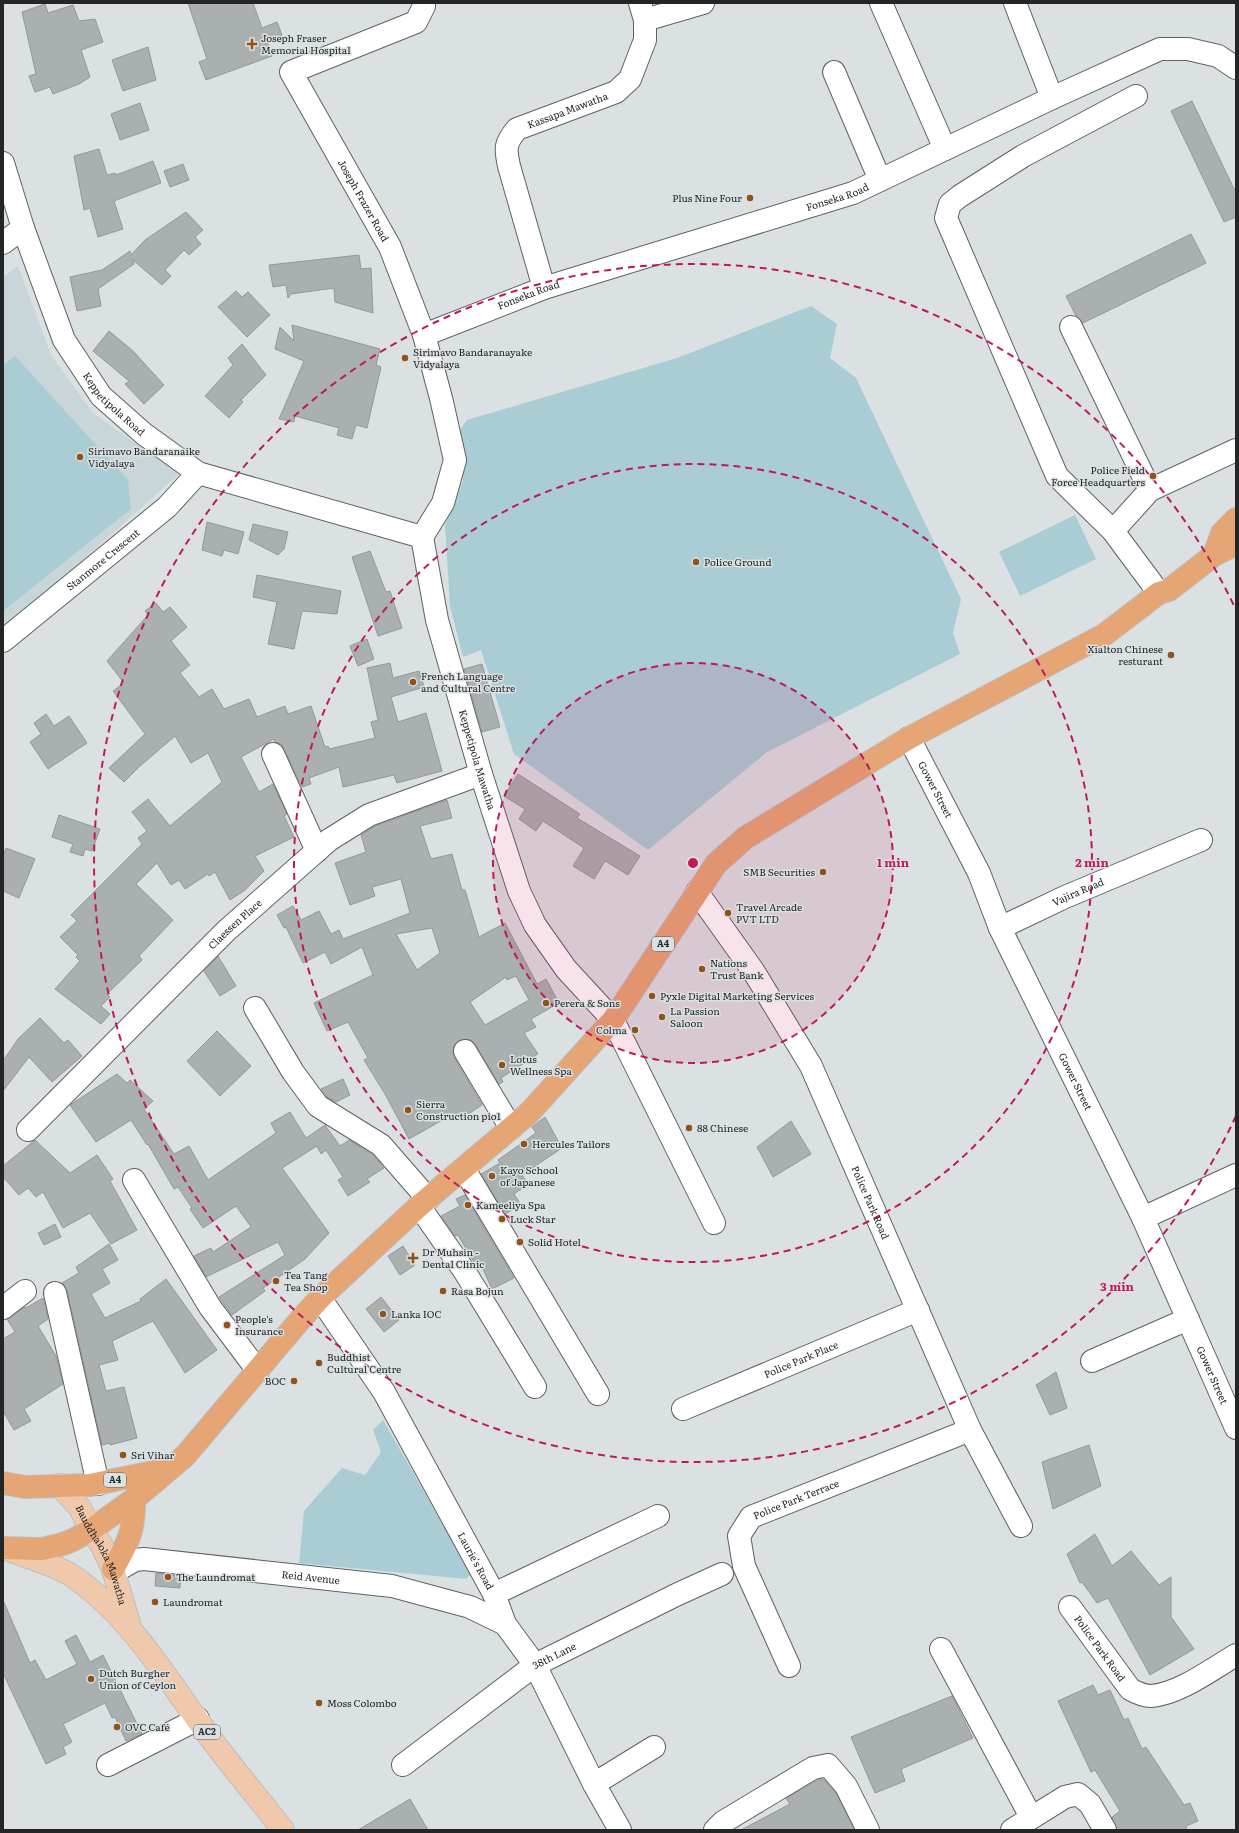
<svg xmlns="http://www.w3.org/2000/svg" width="1239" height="1833" viewBox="0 0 1239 1833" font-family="Literata,serif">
<rect width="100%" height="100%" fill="#dbe1e2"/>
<path fill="#c8d6da" d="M18,266L51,355L93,413L179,474L3,631V277Z"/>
<path fill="#aaccd4" d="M811,306L837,324L830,358L856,378L961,599L953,633L960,654L767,752L648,850L514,754L481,650L463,657L450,606L445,525L463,481L455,437L467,420L677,358Z
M15,356L128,480L131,509L3,611V365Z
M1075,515L1096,559L1020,596L999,552Z
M383,1420L471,1574L466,1579L299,1563L304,1511L342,1468L365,1475L381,1452L373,1430Z"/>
<path fill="#aaafb0" stroke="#93989a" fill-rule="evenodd" d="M188,3H253L262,28L277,22L282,35L267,41L272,56L206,80L199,62L207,59Z
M45,4L48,13L73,5L79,21L95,19L103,42L81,50L90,77L79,84L53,94L50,87L35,92L29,76L36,74L22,12Z
M148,47L156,80L123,91L112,60Z
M1192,101L1236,193V217L1224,222L1171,111Z
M140,103L149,130L120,140L111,114Z
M99,149L107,175L115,173L116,175L153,161L161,183L114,201L123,229L98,237L90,208L84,210L74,156Z
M183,164L189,180L170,187L164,171Z
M186,212L203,230L195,237L201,244L189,255L184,250L165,270L171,276L162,285L133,260L134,264L98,289L101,306L77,311L70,277L102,270L130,251L131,255L145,240Z
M1191,234L1206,263L1083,323L1076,316L1066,296Z
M359,255L361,269L371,268L373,313L335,302L334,288L291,294L288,298L286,285L273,287L269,265Z
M236,291L242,297L248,292L270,315L247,337L218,307Z
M292,325L380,349L376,365L381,367L367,428L356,425L352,439L337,435L339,428L295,416L294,422L279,419L304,361L275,349L280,327L294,341Z
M109,331L133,351L164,385L144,404L125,384L129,381L93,351Z
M242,344L266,375L241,400L243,402L229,418L205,396L233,365L228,358Z
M207,522L244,532L238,554L224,550L222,556L202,550Z
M253,524L288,532L284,549L278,555L249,540Z
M370,551L386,592L390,591L402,628L378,636L352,557Z
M257,575L341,591L337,614L302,611L294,649L268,644L277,602L253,597Z
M156,603L163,612L170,607L187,627L171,641L190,665L180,673L199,697L212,689L224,709L249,699L257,717L285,706L288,714L311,706L325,747L328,746L329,749L375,738L371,722L378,720L367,668L390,663L393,678L419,671L424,687L391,697L398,722L426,713L442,771L397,783L394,775L343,787L339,767L309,778L311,784L302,787L284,749L281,744L275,742L274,739L241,757L259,792L273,784L287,814L284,816L294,837L255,856L264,871L245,890L230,900L215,872L209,876L208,874L185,889L179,880L171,885L157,863L136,884L173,920L139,956L142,960L107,994L110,997L101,1006L110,1014L101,1024L55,989L80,961L76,957L78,955L60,937L77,921L71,915L142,844L138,838L147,831L132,812L148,799L170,826L222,782L208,753L191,763L175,736L139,767L124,782L109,768L145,734L113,691L124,683L107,661L148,615L145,611Z
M367,639L374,659L358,666L350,646Z
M482,664L500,727L482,732L464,669Z
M46,714L54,726L69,716L87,743L48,769L30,742L41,734L34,723Z
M518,774L580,814L577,818L640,856L628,875L605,861L594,879L573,866L584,848L543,821L536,831L519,819L525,809L504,796Z
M447,800L452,818L420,826L431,859L452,854L462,890H465L479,937L505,923L537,984L546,979L559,1003L531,1019L536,1027L524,1033L538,1054L501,1078L503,1082L499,1084L475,1044L471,1040L465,1039L458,1041L454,1045L453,1052L454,1057L482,1105L458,1121L453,1114L409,1139L385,1094L364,1060L368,1058L348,1022L327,1031L314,1003L373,975L362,947L331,964L325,952L303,963L286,927L284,928L277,915L293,906L301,920L319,911L331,934L339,930L343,939L410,913L401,879L372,887L375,896L350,905L335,863L366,852L361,835L375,826ZM432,928L440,953L417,970L396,934ZM516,976L529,1000L485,1025L470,1002L506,977L507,980Z
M59,815L100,829L92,851L85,849L83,856L70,852L73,844L52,837Z
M6,848L35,859L19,898L3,891V856Z
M218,956L236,986L220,996L204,971Z
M40,1018L64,1043L68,1040L82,1056L52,1082L29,1057L3,1091V1061L18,1039Z
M217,1031L251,1066L220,1096L187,1061Z
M117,1074L127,1083L130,1080L153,1101L144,1109L174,1154L189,1146L208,1180L276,1133L271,1123L290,1112L306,1138L325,1125L340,1146L349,1140L373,1155L384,1168L367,1179L370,1182L348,1196L338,1180L343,1177L326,1150L321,1154L317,1146L282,1168L329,1233L305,1259L263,1288L265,1291L232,1315L219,1297L285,1255L278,1242L206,1277L194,1256L211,1248L213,1252L251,1227L236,1206L203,1228L190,1209L192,1208L178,1187L174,1189L148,1144L147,1145L131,1120L96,1142L70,1105Z
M343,1079L350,1095L336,1102L327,1097L321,1089Z
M545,1117L562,1148L522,1175L528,1184L514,1194L521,1205L505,1214L481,1174L500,1163L498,1160L536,1133L532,1127Z
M791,1121L811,1154L773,1177L757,1147Z
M35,1140L70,1173L97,1155L113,1179L110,1181L137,1230L111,1244L90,1213L63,1228L43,1192L36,1197L28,1188L19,1195L3,1177V1166Z
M465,1195L514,1278L492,1289L482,1267L478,1269L458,1235L455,1236L441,1216L460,1206L456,1199Z
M55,1224L61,1237L44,1245L38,1233Z
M109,1244L118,1260L102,1269L110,1283L91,1294L105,1318L141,1301L140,1299L166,1279L217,1350L185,1373L153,1321L112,1341L118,1360L99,1365L106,1391L124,1387L137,1438L110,1445V1443L102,1445L67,1290L62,1283L79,1273L76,1267Z
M403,1246L415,1265L400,1275L388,1256Z
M381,1297L399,1320L384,1332L366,1309Z
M43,1298L48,1319L38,1326L56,1356L63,1384L24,1409L31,1421L14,1430L3,1411V1339L15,1332L7,1319L25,1307L26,1308Z
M1056,1372L1067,1408L1050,1415L1036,1385Z
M1089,1445L1101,1486L1053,1509L1042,1462Z
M1095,1534L1112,1566L1131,1551L1159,1585L1171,1577V1617L1194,1649L1150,1675L1108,1598L1097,1603L1082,1582L1080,1583L1067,1554Z
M156,1573L181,1576L180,1588L155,1586Z
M3,1600L30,1663L35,1660L46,1680L77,1664L65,1641L76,1635L90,1662L103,1655L142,1734L126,1741L115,1717L112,1718L105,1703L63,1724L72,1742L63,1747L66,1754L46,1764L3,1673Z
M1093,1685L1098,1695L1110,1690L1124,1720L1128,1718L1142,1749L1146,1747L1184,1805L1190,1803L1198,1821L1186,1826L1187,1830H1117L1112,1817L1120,1811L1095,1770L1091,1772L1058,1701Z
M952,1696L973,1738L901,1769L905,1781L875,1793L851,1737Z
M823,1779L836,1793L854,1830H741L790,1804L786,1798L818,1780Z
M410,1799L428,1830H358Z"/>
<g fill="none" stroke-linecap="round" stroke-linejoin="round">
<defs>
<g id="minor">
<path id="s1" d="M424,3V6L416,22L291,72L390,247L424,335L441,398L455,460L443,503L422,537L437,620L481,774L519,891L535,925L566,969L613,1020L714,1223"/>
<path d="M881,3L945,149"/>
<path d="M1015,3L1052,98"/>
<path d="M645,20L703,3"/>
<path d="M834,72L880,180"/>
<path d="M1136,96L1023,156L960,196L950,204L946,218L1057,476L1113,531L1159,593"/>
<path id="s2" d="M3,163L23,228L64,340L101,396L144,434L198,473L422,537"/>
<path d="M3,243L23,228"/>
<path id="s3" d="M544,288L509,166C505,148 505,143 517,129L616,92L630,79L645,40V20L640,3"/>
<path d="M1071,327L1150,490"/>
<path id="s4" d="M424,335L544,288L853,193L1052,98L1160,49H1188L1218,56L1236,68"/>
<path d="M1113,531L1150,490L1236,450"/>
<path id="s5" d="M3,641L167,507L198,473"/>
<path id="s6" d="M909,738L979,873L1000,928L1143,1218L1236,1428"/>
<path d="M273,754L317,851"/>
<path id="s7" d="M697,892L754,972L811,1066L970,1430L1021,1526"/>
<path id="s8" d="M1000,928L1065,897L1201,840"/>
<path d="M255,1008L293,1072L318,1106L381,1145L428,1199"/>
<path d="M465,1051L511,1128"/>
<path id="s9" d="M28,1130L226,931L329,840L369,815L481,774"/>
<path d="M464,1169L598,1394"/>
<path d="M134,1180L210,1307L258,1371"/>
<path d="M419,1206L465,1272L535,1387"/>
<path d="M1143,1218L1236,1175"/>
<path d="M55,1293L98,1484"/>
<path id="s10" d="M320,1298L384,1392L494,1594L505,1624L535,1665L594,1784L620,1830"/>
<path d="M3,1308L25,1291"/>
<path d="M1092,1361L1188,1319"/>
<path id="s11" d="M683,1409L918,1310"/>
<path id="s12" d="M114,1572L135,1560L144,1559L392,1586L470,1607L505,1624"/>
<path d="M494,1594L658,1516"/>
<path id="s13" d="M1070,1607L1130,1689C1137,1693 1144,1696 1151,1696C1179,1694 1212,1669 1236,1655"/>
<path d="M941,1649L1031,1817"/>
<path id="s14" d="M789,1666L744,1566L739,1536L751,1517L970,1430"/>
<path d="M108,1765L198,1719"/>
<path id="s15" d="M403,1765L535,1665L678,1594L722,1574"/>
<path d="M594,1784L654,1747"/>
<path d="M715,1830L723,1822L813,1768L828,1765L846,1786L868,1830"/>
<path d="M1012,1830L1065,1797L1078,1794L1090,1804L1105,1830"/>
</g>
<g id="major">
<path id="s16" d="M59,1485L80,1508L91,1530L101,1544L113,1569L130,1627"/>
<path d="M9,1550C29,1558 53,1564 71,1575C131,1615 169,1683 212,1740C235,1771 260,1800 283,1830"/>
</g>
<path id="highway" d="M1214,555L1222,533L1236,519
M3,1483L25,1487L90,1485L168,1469
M3,1548L42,1549L63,1544L73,1540L91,1530L134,1499L185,1456L300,1320L320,1298L419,1206L530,1112L613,1020L716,864L745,838L909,738L1104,635L1159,593L1169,590L1214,555L1236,544
M113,1569C128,1543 135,1529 134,1499"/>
</defs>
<use href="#minor" stroke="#5d6263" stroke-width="24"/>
<use href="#major" stroke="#bdbebe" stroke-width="24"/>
<use href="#highway" stroke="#bdbebe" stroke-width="24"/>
<use href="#minor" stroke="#fff" stroke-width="22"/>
<use href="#major" stroke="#f0c9ac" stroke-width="22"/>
<use href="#highway" stroke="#e6a574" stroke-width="22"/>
</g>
<circle cx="693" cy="863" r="200" fill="#c2185b" fill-opacity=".12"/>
<g fill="none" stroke="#c2185b" stroke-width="2" stroke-dasharray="7 5">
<circle cx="693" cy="863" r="200"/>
<circle cx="693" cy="863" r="399"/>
<path d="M1236 1116A599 599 0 1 1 1236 610"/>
</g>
<g fill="#91521a" stroke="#dbe1e2" stroke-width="1.5">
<path d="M250 38h4v4h4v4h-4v4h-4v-4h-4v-4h4z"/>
<circle cx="750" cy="198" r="4"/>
<circle cx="405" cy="358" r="4"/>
<circle cx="80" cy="457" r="4"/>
<circle cx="1153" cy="476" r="4"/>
<circle cx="696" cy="562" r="4"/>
<circle cx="1171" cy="655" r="4"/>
<circle cx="413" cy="682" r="4"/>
<circle cx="823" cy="872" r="4"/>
<circle cx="728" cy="913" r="4"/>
<circle cx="702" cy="969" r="4"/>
<circle cx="652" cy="996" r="4"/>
<circle cx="546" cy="1003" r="4"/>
<circle cx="662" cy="1017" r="4"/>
<circle cx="635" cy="1030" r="4"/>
<circle cx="502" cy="1065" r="4"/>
<circle cx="408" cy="1110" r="4"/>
<circle cx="689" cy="1128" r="4"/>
<circle cx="524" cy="1144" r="4"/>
<circle cx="492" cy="1176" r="4"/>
<circle cx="468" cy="1205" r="4"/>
<circle cx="502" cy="1219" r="4"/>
<circle cx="520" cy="1242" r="4"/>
<path d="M411 1252h4v4h4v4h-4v4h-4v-4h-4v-4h4z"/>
<circle cx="276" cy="1281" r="4"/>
<circle cx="443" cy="1291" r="4"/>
<circle cx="383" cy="1314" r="4"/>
<circle cx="227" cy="1325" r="4"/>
<circle cx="319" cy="1363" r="4"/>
<circle cx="294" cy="1381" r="4"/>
<circle cx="123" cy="1455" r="4"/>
<circle cx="168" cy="1577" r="4"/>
<circle cx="155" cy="1602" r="4"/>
<circle cx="91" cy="1679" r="4"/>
<circle cx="319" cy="1703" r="4"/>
<circle cx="117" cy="1727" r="4"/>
</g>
<g text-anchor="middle" stroke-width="3" stroke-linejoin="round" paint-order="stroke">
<g fill="#dbe1e2" stroke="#5a5e5e" stroke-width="1">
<rect x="652" y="937" width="22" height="14" rx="3"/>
<rect x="104" y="1473" width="22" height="14" rx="3"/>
<rect x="194" y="1725" width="26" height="14" rx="3"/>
</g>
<g font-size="9" font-weight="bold" fill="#232626">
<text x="663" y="947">A4</text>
<text x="115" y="1483">A4</text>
<text x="207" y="1735">AC2</text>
</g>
<g font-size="10" fill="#232626" stroke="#dbe1e2" text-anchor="start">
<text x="261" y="42">Joseph Fraser<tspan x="261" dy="12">Memorial Hospital</tspan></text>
<text x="742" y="202" text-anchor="end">Plus Nine Four</text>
<text x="413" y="356">Sirimavo Bandaranayake<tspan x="413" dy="12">Vidyalaya</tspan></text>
<text x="88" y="455">Sirimavo Bandaranaike<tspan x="88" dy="12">Vidyalaya</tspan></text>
<text x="1145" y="474" text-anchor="end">Police Field<tspan x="1145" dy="12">Force Headquarters</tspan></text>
<text x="704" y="566">Police Ground</text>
<text x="1163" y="653" text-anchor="end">Xialton Chinese<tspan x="1163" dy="12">resturant</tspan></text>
<text x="421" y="680">French Language<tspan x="421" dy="12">and Cultural Centre</tspan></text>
<text x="815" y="876" text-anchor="end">SMB Securities</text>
<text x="736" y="911">Travel Arcade<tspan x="736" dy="12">PVT LTD</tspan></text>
<text x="710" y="967">Nations<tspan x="710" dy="12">Trust Bank</tspan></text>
<text x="660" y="1000">Pyxle Digital Marketing Services</text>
<text x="554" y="1007">Perera &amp; Sons</text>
<text x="670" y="1015">La Passion<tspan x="670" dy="12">Saloon</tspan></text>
<text x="627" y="1034" text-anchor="end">Colma</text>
<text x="510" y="1063">Lotus<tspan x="510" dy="12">Wellness Spa</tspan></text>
<text x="416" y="1108">Sierra<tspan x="416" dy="12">Construction pio1</tspan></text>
<text x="697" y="1132">88 Chinese</text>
<text x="532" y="1148">Hercules Tailors</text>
<text x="500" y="1174">Kayo School<tspan x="500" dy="12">of Japanese</tspan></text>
<text x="476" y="1209">Kameeliya Spa</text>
<text x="510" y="1223">Luck Star</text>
<text x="528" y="1246">Solid Hotel</text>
<text x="422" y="1256">Dr Muhsin -<tspan x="422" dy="12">Dental Clinic</tspan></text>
<text x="284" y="1279">Tea Tang<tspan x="284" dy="12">Tea Shop</tspan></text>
<text x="451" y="1295">Rasa Bojun</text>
<text x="391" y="1318">Lanka IOC</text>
<text x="235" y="1323">People's<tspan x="235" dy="12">Insurance</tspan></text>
<text x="327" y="1361">Buddhist<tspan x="327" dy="12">Cultural Centre</tspan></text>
<text x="286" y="1385" text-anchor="end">BOC</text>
<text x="131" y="1459">Sri Vihar</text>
<text x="176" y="1581">The Laundromat</text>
<text x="163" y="1606">Laundromat</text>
<text x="99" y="1677">Dutch Burgher<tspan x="99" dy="12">Union of Ceylon</tspan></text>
<text x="327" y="1707">Moss Colombo</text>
<text x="125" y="1731">OVC Café</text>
</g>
<g font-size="10" fill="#232626" stroke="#dbe1e2">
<text dy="4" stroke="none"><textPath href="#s3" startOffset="221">Kassapa Mawatha</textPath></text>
<text dy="4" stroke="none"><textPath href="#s4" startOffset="436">Fonseka Road</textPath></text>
<text dy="4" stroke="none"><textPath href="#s1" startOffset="303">Joseph Frazer Road</textPath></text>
<text dy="4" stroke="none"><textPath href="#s4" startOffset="112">Fonseka Road</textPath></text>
<text dy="4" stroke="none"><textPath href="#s2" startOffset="269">Keppetipola Road</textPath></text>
<text dy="4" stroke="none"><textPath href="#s5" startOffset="129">Stanmore Crescent</textPath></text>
<text dy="4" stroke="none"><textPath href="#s1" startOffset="894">Keppetipola Mawatha</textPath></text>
<text dy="4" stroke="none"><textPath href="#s6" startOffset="58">Gower Street</textPath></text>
<text dy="4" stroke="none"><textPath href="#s8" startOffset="86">Vajira Road</textPath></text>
<text dy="4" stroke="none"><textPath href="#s9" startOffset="292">Claessen Place</textPath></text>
<text dy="4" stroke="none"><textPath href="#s6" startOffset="382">Gower Street</textPath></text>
<text dy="4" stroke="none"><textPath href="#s7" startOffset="357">Police Park Road</textPath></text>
<text dy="4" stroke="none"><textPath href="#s11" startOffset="128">Police Park Place</textPath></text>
<text dy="4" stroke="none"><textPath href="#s6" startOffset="706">Gower Street</textPath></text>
<text dy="4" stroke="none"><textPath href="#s14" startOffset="211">Police Park Terrace</textPath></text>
<text dy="4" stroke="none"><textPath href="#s16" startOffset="83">Bauddhaloka Mawatha</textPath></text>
<text dy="4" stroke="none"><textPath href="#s10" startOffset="306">Laurie's Road</textPath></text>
<text dy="4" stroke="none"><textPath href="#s12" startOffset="201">Reid Avenue</textPath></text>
<text dy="4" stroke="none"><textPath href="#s13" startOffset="51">Police Park Road</textPath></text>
<text dy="4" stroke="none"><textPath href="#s15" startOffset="187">38th Lane</textPath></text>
</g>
</g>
<circle cx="693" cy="863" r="6" fill="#c2185b" stroke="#dbe1e2" stroke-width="2"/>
<g font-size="12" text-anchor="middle" font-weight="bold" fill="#c2185b" stroke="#dbe1e2" stroke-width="3" stroke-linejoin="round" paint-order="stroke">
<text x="893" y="867">1 min</text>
<text x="1092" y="867">2 min</text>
<text x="1117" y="1291">3 min</text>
</g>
<rect width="1239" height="1833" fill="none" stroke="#232626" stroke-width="8"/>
</svg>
